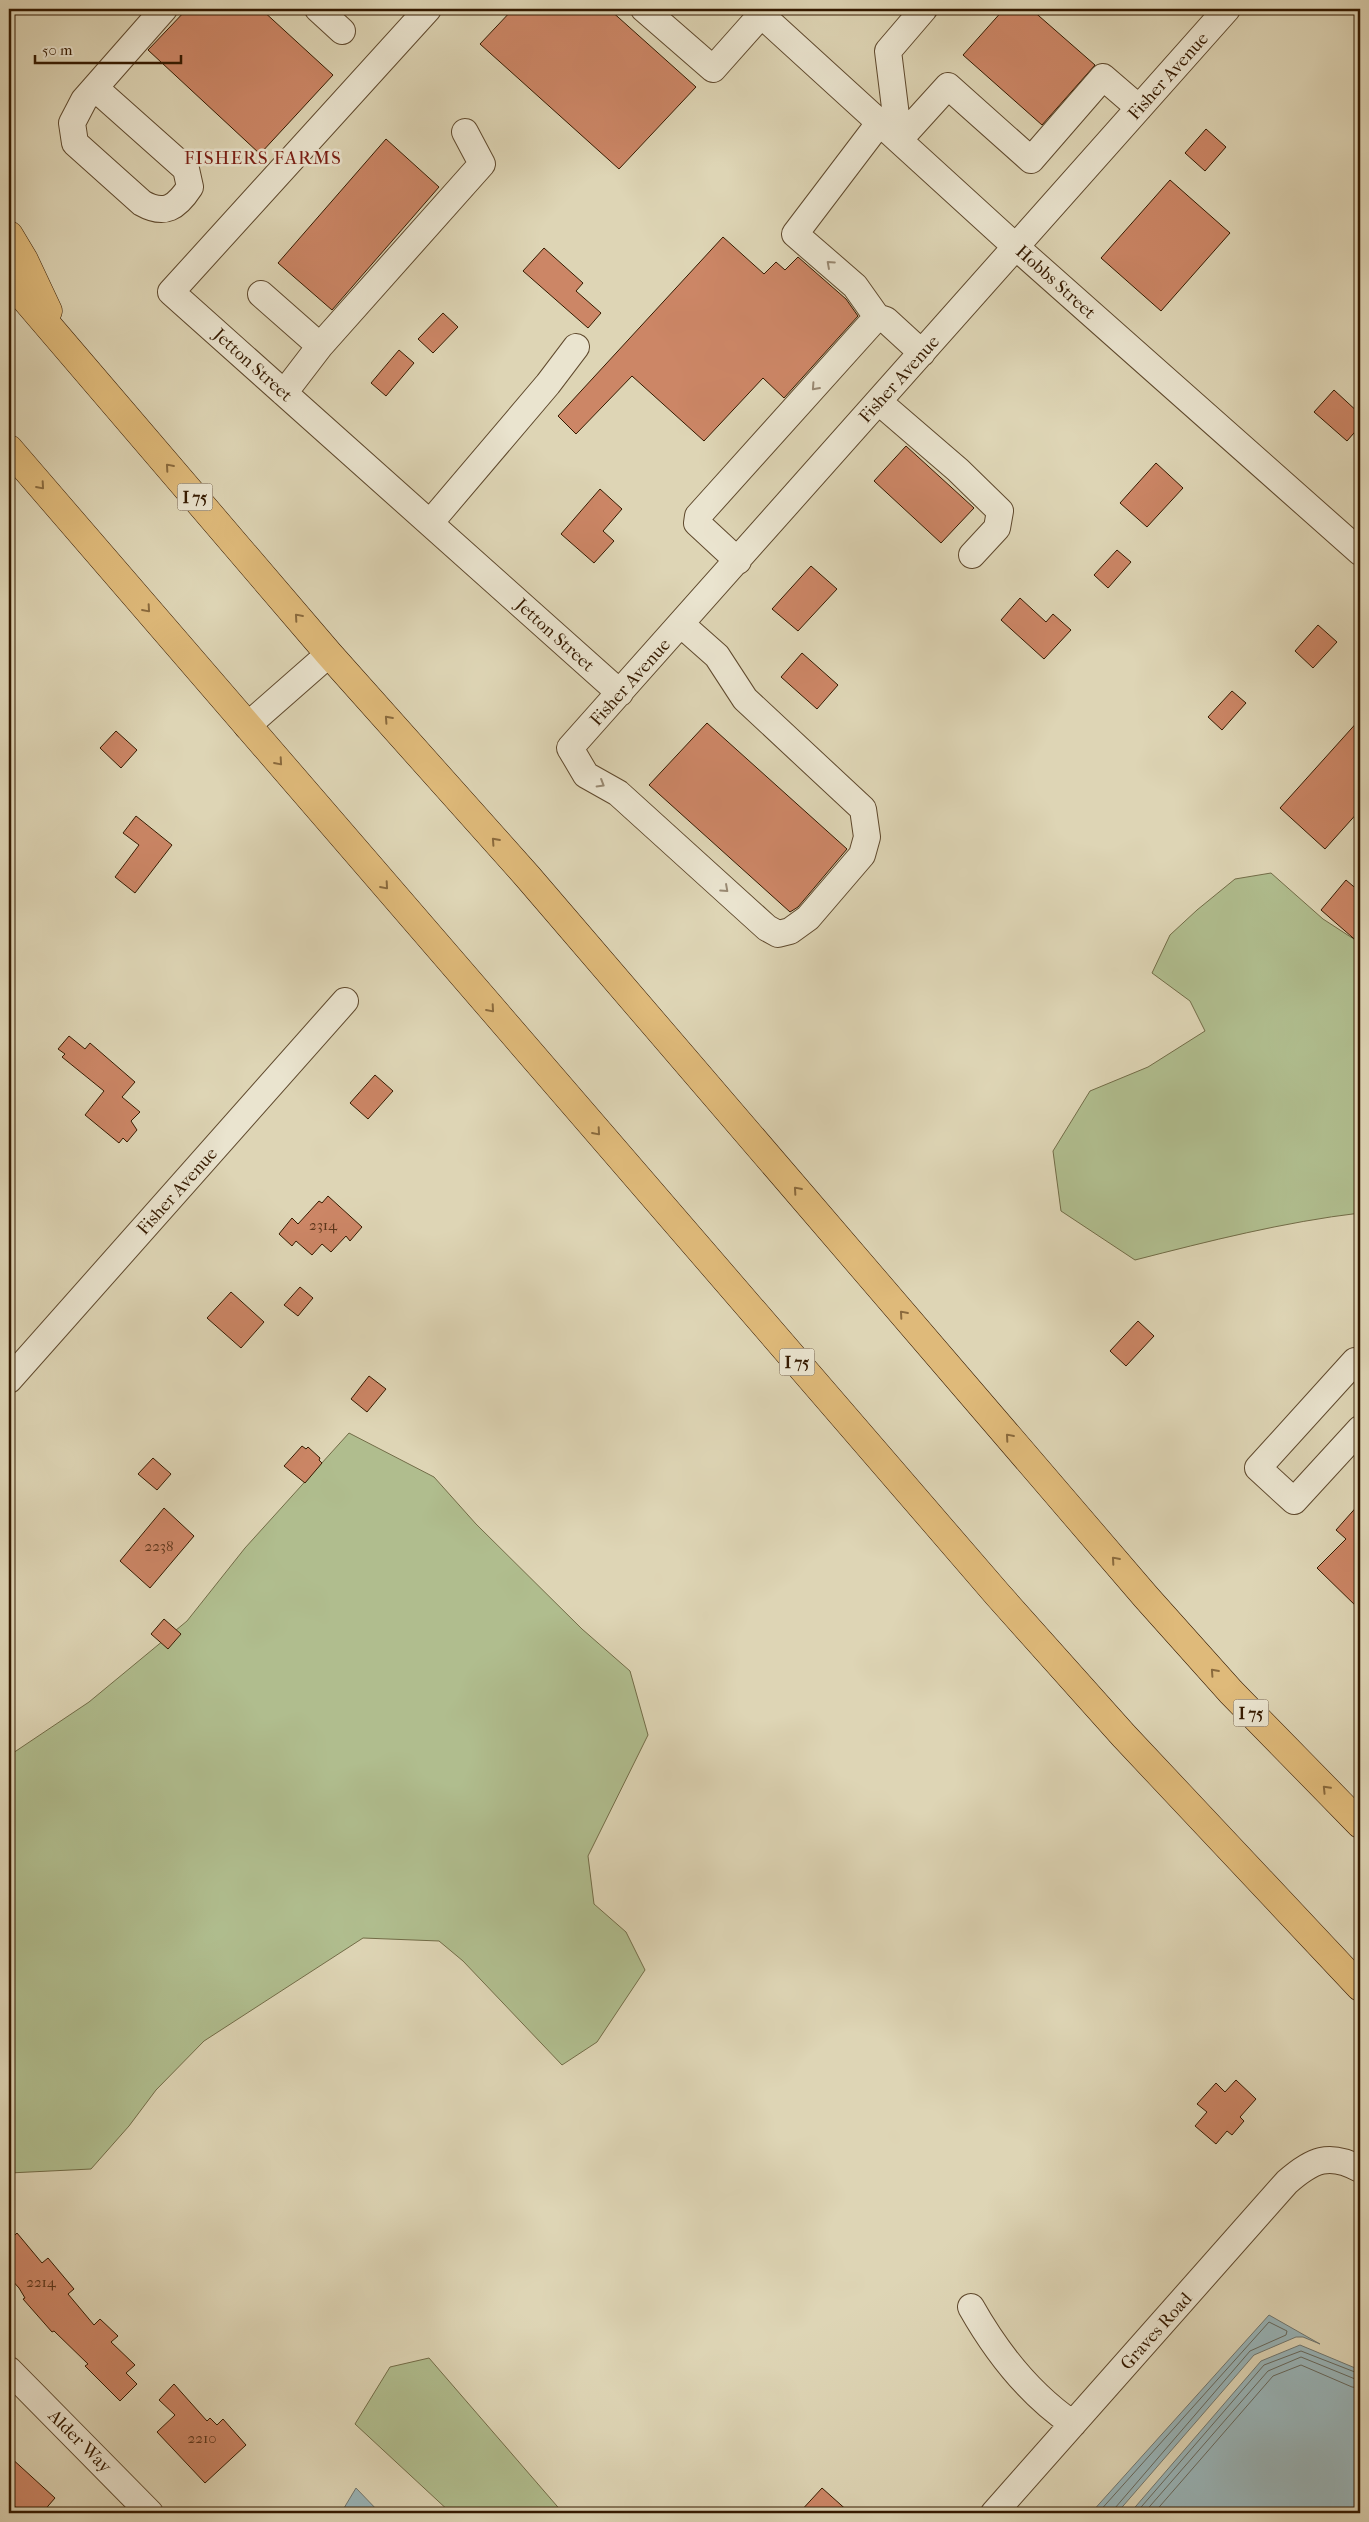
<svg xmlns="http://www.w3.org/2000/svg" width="1369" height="2522" viewBox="0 0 1369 2522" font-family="'IM FELL French Canon',serif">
<rect width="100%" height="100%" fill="#ded5b5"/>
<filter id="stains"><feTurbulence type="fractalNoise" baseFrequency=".004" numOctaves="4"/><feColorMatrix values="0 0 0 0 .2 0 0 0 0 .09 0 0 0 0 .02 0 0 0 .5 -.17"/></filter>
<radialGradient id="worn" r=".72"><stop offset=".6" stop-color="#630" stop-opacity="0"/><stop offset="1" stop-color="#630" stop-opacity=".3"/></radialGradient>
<path fill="#b0bd8e" stroke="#726c47" d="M1271,873L1323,919L1360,943V1213C1284,1222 1209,1241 1135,1260L1061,1211L1053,1151L1090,1091L1148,1067L1205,1031L1190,1001L1152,973L1170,935L1197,910L1235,879Z
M349,1433L434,1477L476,1524L582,1629L630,1671L648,1735L588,1856L594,1904L626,1932L645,1970L597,2042L562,2065L463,1961L439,1941L363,1938L204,2041L156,2090L129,2126L91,2169L9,2173V1752L13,1753L89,1702L187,1621L245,1548Z
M429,2358L563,2513H451L355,2424L390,2367Z"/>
<path fill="#99b5b9" stroke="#71776f" d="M1269,2315L1320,2344L1303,2337H1296L1254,2355L1117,2513H1091Z
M1300,2345L1360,2370V2513H1130L1261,2361Z
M356,2488L380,2513H341Z"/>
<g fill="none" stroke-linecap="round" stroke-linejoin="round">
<path stroke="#67685c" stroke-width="1" d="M1098,2513L1269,2322L1287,2331L1286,2335L1250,2351L1115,2508L1113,2513
M1136,2513L1264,2365L1301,2351L1360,2374
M1144,2513L1268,2371L1301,2357L1360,2381
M1154,2513L1273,2376L1301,2365L1352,2387L1360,2388"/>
</g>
<path fill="#cc8666" stroke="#351a00" d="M187,9H261L333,75L260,154L148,50Z
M513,9H609L696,87L619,169L480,44Z
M1004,9H1031L1095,65L1042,125L963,55Z
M1206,129L1226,147L1205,171L1185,153Z
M386,139L439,187L332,310L278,263Z
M1170,180L1230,233L1161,311L1101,258Z
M723,237L764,274L776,262L785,270L798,257L846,299L858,316L784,398L763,378L704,441L632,376L576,434L558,416Z
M544,248L583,283L576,291L601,313L588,328L523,271Z
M443,313L458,327L433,353L418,339Z
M399,350L414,363L386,396L371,383Z
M1334,390L1360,414V426L1347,441L1314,412Z
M906,446L974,508L941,543L874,481Z
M1156,463L1183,488L1147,527L1120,503Z
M600,489L622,509L603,531L614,541L594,563L561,534Z
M1117,550L1131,562L1108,588L1094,575Z
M811,566L837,589L798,631L772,609Z
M1020,598L1046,622L1053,614L1071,630L1044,659L1001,620Z
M1318,625L1337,642L1313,668L1295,651Z
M802,653L838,685L817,709L781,677Z
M1232,691L1246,703L1222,730L1208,717Z
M1360,719V810L1325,849L1280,808Z
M707,723L847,849L798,907L790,912L649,785Z
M116,731L137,750L121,768L100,748Z
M136,816L172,845L135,893L115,877L139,845L123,833Z
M1346,880L1360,892V944L1321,910Z
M69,1036L85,1049L90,1043L135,1082L122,1097L140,1112L131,1121L137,1130L127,1142L123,1138L119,1143L85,1115L104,1091L62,1057L65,1054L58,1049Z
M375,1075L393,1091L368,1119L350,1103Z
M328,1196L362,1227L350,1241L346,1236L331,1252L322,1244L312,1255L296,1241L292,1246L279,1234L292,1218L298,1224L319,1201L322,1203Z
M300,1287L313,1298L298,1316L284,1305Z
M231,1292L264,1322L241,1348L207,1318Z
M1138,1321L1154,1336L1126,1366L1110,1351Z
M369,1376L386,1389L367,1412L351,1399Z
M302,1446L306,1449L308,1447L320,1458L319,1460L322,1463L305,1483L284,1466Z
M153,1458L171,1474L157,1490L138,1474Z
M1360,1503V1610L1317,1568L1346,1539L1336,1530Z
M164,1508L194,1536L150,1588L120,1561Z
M164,1619L181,1634L168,1649L151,1634Z
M1236,2080L1256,2099L1240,2117L1244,2121L1232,2135L1227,2131L1216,2144L1195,2126L1207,2112L1197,2104L1216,2083L1225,2092Z
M17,2233L42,2263L48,2258L74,2289L68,2294L94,2325L100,2319L118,2336L111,2342L135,2365L126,2373L137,2384L120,2401L85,2366L88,2364L54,2331L52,2332L23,2299L25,2298L19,2288L9,2277V2241Z
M174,2384L207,2421L210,2418L217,2425L223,2419L246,2445L205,2483L157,2432L175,2415L159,2400Z
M9,2456L55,2498L42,2513H22L9,2501Z
M822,2488L850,2513H799Z"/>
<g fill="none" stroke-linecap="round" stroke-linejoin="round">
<defs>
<path id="minor" d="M318,9L342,31
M428,9L171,292L620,693
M644,9L713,69L761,15
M755,9L1016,247L1360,552
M95,88L186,169L190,187C177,207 165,216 142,203L75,143L72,123L84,100L164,9
M899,140L948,86L1031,160L1103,77L1139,108
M899,140L888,51L924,9
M261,294L320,346
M877,317L855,286L795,234L880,122
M284,393L320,346L482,164L465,132
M879,402L958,470L1000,511L997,528L972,555
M430,523L548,384L576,347
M738,561L697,523L698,516L877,317L886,320L922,353
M682,625L717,656L745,699L863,809L867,837L862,855L808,918L790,931L778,934L767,928L618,793L586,775L570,748L1227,9
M247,726L329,654
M1360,1361H1355L1258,1468L1294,1501L1360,1429
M9,1380L345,1001
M971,2307C997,2353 1029,2394 1073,2424
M9,2370L150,2513
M994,2513L1287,2182C1312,2160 1329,2152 1360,2169"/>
<path id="highway" d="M9,235L24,260L48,311
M9,280L329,654L528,877L1146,1597L1231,1692L1360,1824
M9,449L998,1595L1124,1736L1360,1987"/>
</defs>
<use href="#minor" stroke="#5f492d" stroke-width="28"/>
<use href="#highway" stroke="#351a00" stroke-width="29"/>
<use href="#minor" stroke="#eae4cf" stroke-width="26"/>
<use href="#highway" stroke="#dfba7a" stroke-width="28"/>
</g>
<defs><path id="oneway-chevron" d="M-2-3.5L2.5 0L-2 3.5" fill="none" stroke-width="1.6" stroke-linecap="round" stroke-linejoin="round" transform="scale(1.25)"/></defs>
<g stroke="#998972">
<use href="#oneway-chevron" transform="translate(830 264) rotate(-138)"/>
<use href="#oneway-chevron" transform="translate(815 387) rotate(132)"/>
<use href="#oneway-chevron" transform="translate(601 784) rotate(31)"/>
<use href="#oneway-chevron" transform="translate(725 889) rotate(42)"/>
</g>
<g stroke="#8a6a3d">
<use href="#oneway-chevron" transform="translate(169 467) rotate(-131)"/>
<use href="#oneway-chevron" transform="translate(41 486) rotate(49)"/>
<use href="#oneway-chevron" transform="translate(147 609) rotate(49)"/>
<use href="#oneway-chevron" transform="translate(298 617) rotate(-131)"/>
<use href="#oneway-chevron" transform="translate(388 719) rotate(-132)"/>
<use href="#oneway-chevron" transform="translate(279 762) rotate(49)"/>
<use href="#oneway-chevron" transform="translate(495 841) rotate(-132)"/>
<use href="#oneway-chevron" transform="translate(385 886) rotate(49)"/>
<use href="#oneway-chevron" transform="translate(491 1009) rotate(49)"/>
<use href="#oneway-chevron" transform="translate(597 1132) rotate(49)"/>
<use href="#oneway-chevron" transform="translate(797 1190) rotate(-131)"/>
<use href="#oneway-chevron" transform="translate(903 1314) rotate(-131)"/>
<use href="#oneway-chevron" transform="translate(1009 1437) rotate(-131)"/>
<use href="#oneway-chevron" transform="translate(1115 1560) rotate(-131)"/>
<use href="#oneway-chevron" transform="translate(1214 1672) rotate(-132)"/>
<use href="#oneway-chevron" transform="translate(1326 1789) rotate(-134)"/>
</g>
<g text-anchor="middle" stroke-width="5" stroke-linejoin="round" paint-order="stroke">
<g font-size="15" fill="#5b351a">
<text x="323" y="1230">2314</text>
<text x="159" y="1551">2238</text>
<text x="41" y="2287">2214</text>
<text x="202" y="2443">2210</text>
</g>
<g fill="#eae4cf" stroke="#6b573e" stroke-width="1">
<rect x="177.5" y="483.5" width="35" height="27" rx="4"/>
<rect x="779.5" y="1348.5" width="35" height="27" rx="4"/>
<rect x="1233.5" y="1699.5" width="35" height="27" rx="4"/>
</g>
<g font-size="16" font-weight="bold" fill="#351a00">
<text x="195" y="503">I 75</text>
<text x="797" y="1368">I 75</text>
<text x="1251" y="1719">I 75</text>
</g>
<g font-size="18" fill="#351a00" stroke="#eae4cf">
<text transform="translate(1168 76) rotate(-48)" y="6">Fisher Avenue</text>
<text transform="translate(1056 282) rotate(42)" y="6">Hobbs Street</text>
<text transform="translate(253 365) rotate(42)" y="6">Jetton Street</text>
<text transform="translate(899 379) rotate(-48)" y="6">Fisher Avenue</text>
<text transform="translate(555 635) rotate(42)" y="6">Jetton Street</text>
<text transform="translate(630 682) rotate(-48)" y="6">Fisher Avenue</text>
<text transform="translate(177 1191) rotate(-48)" y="6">Fisher Avenue</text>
<text transform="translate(1156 2331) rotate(-48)" y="6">Graves Road</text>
<text transform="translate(80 2441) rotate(45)" y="6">Alder Way</text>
</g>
<g font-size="19" letter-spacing="1" fill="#7a1f14" stroke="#eae4cf">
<text x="263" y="164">FISHERS FARMS</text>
</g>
</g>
<rect width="1369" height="2522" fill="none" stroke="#ded5b5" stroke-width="30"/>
<rect x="10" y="10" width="1349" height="2502" fill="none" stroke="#351a00" stroke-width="2.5"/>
<rect x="15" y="15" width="1339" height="2492" fill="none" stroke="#351a00"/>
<path d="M35 55v8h146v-8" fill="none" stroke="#351a00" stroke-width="2.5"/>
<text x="42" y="55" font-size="15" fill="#351a00" stroke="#eae4cf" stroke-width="4" paint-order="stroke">50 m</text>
<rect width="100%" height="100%" filter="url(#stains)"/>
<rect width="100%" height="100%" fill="url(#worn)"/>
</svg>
